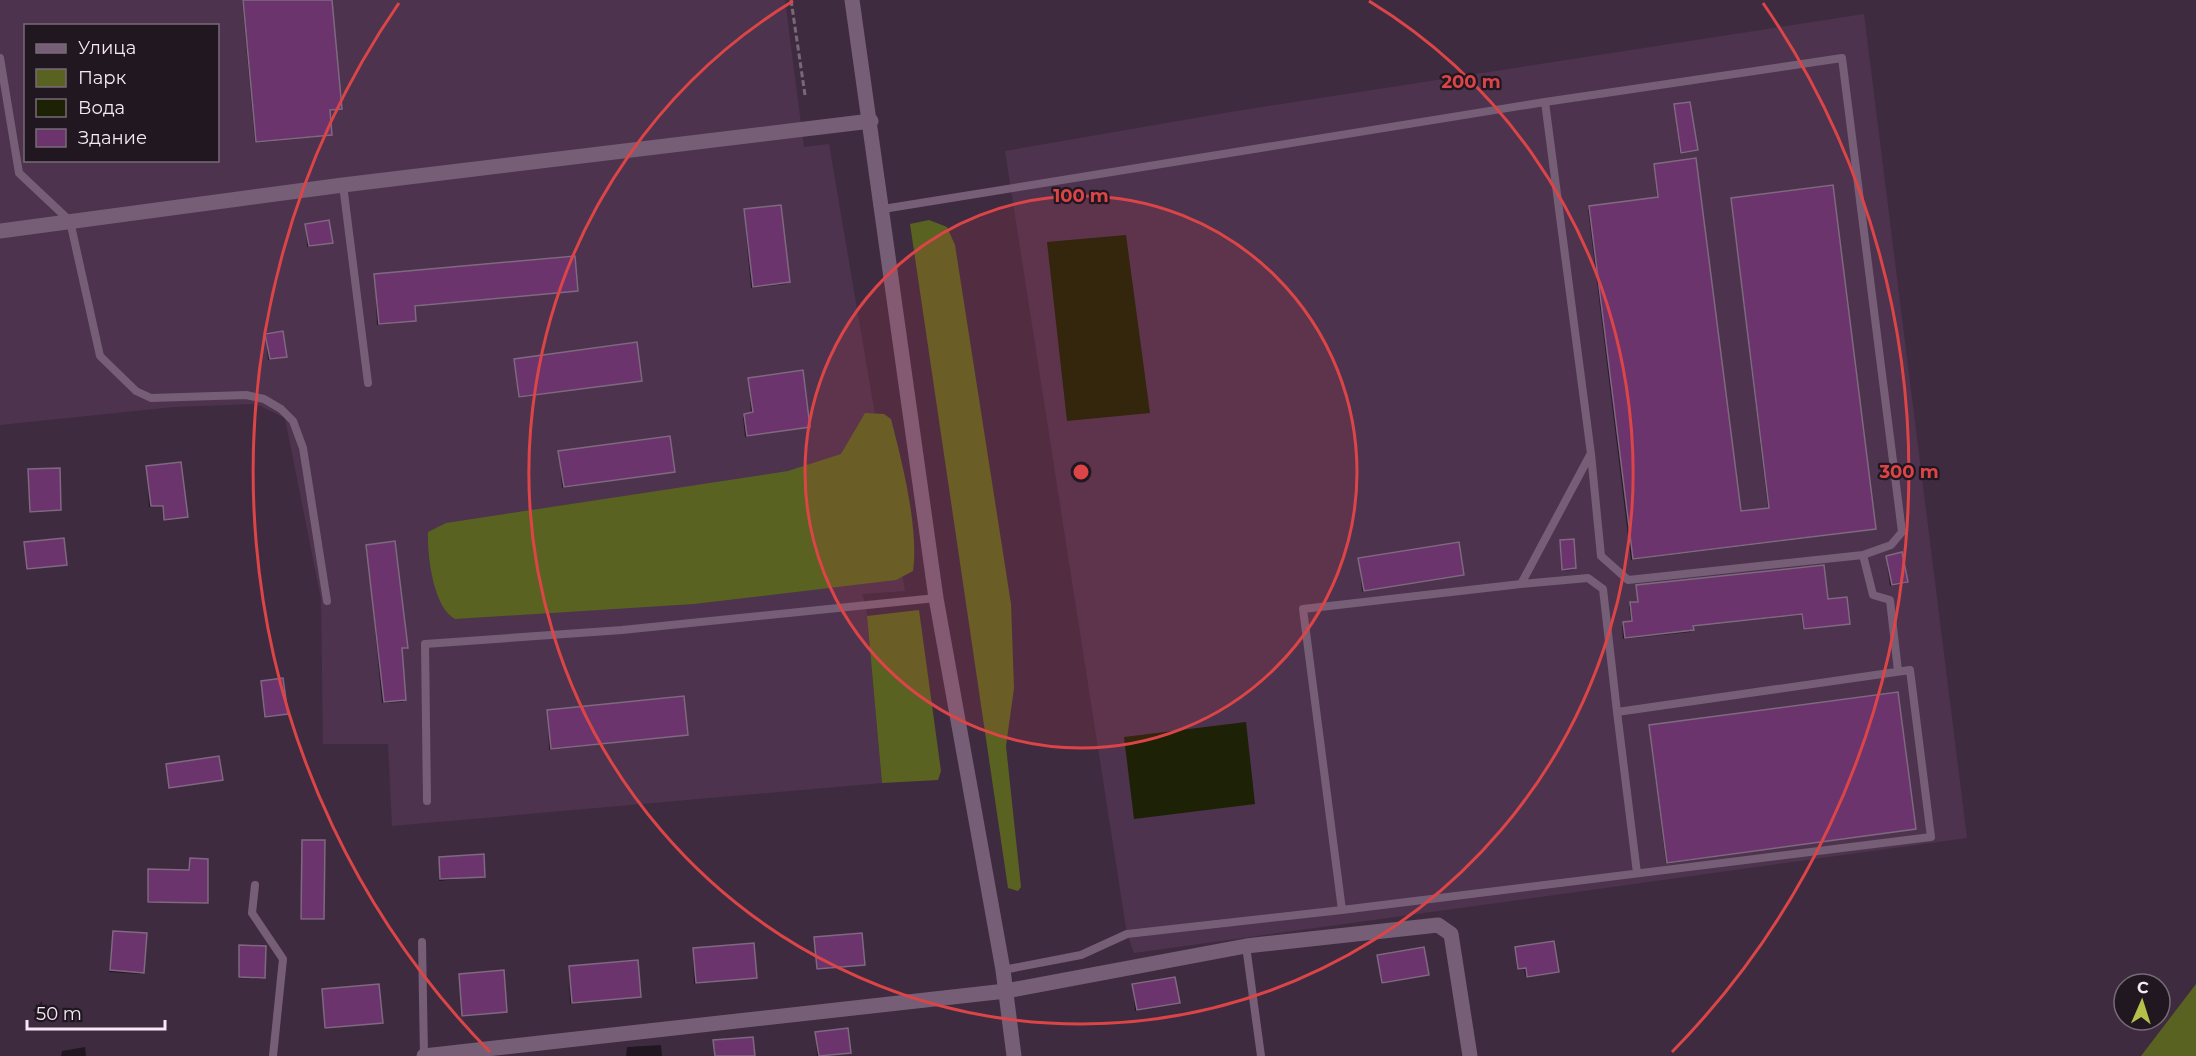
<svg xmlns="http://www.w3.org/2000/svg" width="2196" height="1056" viewBox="0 0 2196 1056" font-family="Montserrat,sans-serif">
<rect width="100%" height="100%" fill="#3f2b40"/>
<path fill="#4d334d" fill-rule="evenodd" d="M0,0H785L804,147L829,144L905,591L862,594L866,606L882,783L392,826L388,744H323L321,599L285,418L256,404L174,407L0,425ZM26,26H218V160H26Z
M1864,14L1967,838L1134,953L1127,934L1005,151L1230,112Z"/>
<path fill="#5a6221" d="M929,220L947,227L955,245L1011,604L1014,688L1006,746L1021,887L1018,891L1008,888L910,224Z
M865,413L884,414L891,419C902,462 919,528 913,571L896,580L694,604L455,619C433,607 427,554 428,532L446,523L788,471L841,454Z
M919,610L941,771L938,780L882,783L867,616Z
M2196,984V1056H2141Z"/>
<path fill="#1d2105" d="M1126,235L1150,413L1067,421L1047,242Z
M1246,722L1255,804L1134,819L1124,737Z"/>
<path fill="#0007" d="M242,0H330L340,109L328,111L329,136L255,143Z
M1674,105L1696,150L1695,151L1680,154Z
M1654,166L1740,513L1768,509L1731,199L1874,528L1872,530L1631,560L1588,209L1657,199Z
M744,211L788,282L786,284L751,288Z
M306,226L331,243L307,247Z
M375,276L576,291L413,307V322L377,325Z
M266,336L285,356L283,358L268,360Z
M515,360L641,380L518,398Z
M749,379L809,426L745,437L743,417L751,414Z
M559,453L673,472L562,488Z
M147,468L186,516L185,518L163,521L162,507H149Z
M29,471L60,510L58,511L29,513Z
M1560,542L1575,568L1573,570L1561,571Z
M25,544L65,564L26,570Z
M367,546L406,647L400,649L403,702L382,703Z
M1886,557L1906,582L1905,584L1890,586Z
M1359,559L1463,574L1362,592Z
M1637,587L1827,601L1848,624L1803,630L1801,615L1692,627L1691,632L1623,639L1622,625L1631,622L1629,606L1637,603Z
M261,682L286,714L285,715L264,718Z
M548,711L687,735L549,750Z
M1649,727L1915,828L1666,864Z
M167,765L221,779L168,788Z
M303,841L323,919L321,920H300Z
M439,859L483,876L439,881Z
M190,860L206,902L147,903L149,871H188Z
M113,932L142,972L141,974L109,972Z
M815,938L863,965L816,970Z
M240,946L264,977L262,979L238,978Z
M1515,948L1557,972L1526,978L1524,969L1517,970Z
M693,950L755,978L694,984Z
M1378,956L1427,974L1381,984Z
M569,967L639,996L570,1004Z
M459,976L506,1012L461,1017Z
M1133,985L1178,1003L1135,1011Z
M323,990L381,1022L324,1029Z
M816,1034L849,1052L817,1056Z
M661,1045L662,1056H626L627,1047Z
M85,1047L86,1056H61L62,1051Z"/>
<path fill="#6b346d" stroke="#7f6880" stroke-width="1.5" d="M243,0H332L342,109L330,110L332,135L256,142Z
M1690,102L1698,150L1681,153L1674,104Z
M1696,158L1741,511L1769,508L1731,198L1833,185L1876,529L1633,559L1589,206L1658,197L1654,164Z
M781,205L790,282L753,287L744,209Z
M329,220L333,243L309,246L305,224Z
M575,256L578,291L415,306L416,321L379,324L374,274Z
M283,331L287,357L270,359L265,334Z
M637,342L642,381L519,397L514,359Z
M803,370L810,427L747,436L744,414L753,412L748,378Z
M670,436L675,472L564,487L558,451Z
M181,462L188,517L164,520L163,506H151L146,466Z
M60,468L61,510L30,512L28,469Z
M64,538L67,565L27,569L24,542Z
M1574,539L1576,568L1562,570L1560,540Z
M395,541L408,648H402L406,700L384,702L366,545Z
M1459,542L1464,575L1364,591L1358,558Z
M1902,552L1908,582L1892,585L1886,556Z
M1824,565L1828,599L1847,597L1850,624L1804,629L1802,614L1693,626L1694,630L1625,638L1623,622L1632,621L1630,602H1638L1636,585Z
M283,678L288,714L265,717L261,681Z
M1898,692L1916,829L1667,863L1649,725Z
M684,696L688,735L551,749L547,710Z
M219,756L223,780L169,788L166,764Z
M302,840H325L324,919H301Z
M484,854L485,877L440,879L439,857Z
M190,858L208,859V903L148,902V869L189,870Z
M113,931L147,933L144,973L110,970Z
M862,933L865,965L817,969L814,937Z
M1554,941L1559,972L1527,977L1526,968L1518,969L1515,947Z
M754,943L757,978L696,983L693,948Z
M239,945L266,946L265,978L239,977Z
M1424,947L1429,975L1382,983L1377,955Z
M638,960L641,997L572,1003L569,966Z
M504,970L507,1012L462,1016L459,974Z
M1175,977L1180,1003L1137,1010L1132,984Z
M379,984L383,1023L325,1028L322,989Z
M848,1028L851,1053L819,1056L815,1032Z
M753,1037L755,1056H715L713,1040Z"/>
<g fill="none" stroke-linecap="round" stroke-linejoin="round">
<path stroke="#7a687a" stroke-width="3" stroke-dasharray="6 3" stroke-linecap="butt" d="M791,0L805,95"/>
<path stroke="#775e77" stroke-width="8" d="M0,58L19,173L70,221L100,356L136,391L151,398L246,395L264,399L281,409L293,421L303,448L327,601
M343,185L368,383
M883,209L1545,102L1842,58L1902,532L1891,545L1863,555L1628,580L1601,556L1591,454L1545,102
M1590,455L1521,584L1303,609L1342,910L1931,837L1910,670L1617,712L1637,873
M1863,555L1873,595L1890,600L1898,671
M1521,584L1588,578L1603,589L1617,712
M427,801L425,644L622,630L936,598
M255,885L252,913L283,959L273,1056
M422,942L424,1056
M1246,946L1261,1056
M1003,970L1081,955L1127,934L1342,910"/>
<path stroke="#775e77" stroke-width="15" d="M852,0L936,598L1003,970L1014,1056
M0,231L343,185L871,121
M424,1056L1006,991L1246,946L1438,925L1451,934L1470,1056"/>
</g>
<circle cx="1081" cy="472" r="276" fill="#db4547" fill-opacity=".12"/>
<g fill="none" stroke="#db4547" stroke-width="3">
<circle cx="1081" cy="472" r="276"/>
<path d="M1369 1A552 552 0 1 1 793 1"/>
<path d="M490 1052A828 828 0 0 1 399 3M1763 3A828 828 0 0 1 1672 1052"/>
</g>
<circle cx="1081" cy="472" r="9" fill="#db4547" stroke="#211721" stroke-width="3"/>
<g font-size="18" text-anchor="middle" font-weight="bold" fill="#db4547" stroke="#211721" stroke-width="4.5" stroke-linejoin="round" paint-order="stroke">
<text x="1471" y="88">200 m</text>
<text x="1081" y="202">100 m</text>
<text x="1909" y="478">300 m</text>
</g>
<rect x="24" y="24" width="195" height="138" fill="#211721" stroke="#766b76" stroke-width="1.5"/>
<rect x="36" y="44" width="30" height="9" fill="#775e77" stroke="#766b76" stroke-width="1.5"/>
<text x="78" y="54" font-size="18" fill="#f6e8f5">Улица</text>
<rect x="36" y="69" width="30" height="18" fill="#5a6221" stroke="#766b76" stroke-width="1.5"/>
<text x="78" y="84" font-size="18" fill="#f6e8f5">Парк</text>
<rect x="36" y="99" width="30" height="18" fill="#1d2105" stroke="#766b76" stroke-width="1.5"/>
<text x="78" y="114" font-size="18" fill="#f6e8f5">Вода</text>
<rect x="36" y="129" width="30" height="18" fill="#6b346d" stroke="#766b76" stroke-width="1.5"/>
<text x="78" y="144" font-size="18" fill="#f6e8f5">Здание</text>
<g transform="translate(2142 1002) rotate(3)"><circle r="28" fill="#211721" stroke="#766b76" stroke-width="1.5"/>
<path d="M0-4.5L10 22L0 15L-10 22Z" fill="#b4c24a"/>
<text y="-9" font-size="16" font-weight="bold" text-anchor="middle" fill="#f6e8f5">С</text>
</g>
<path d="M27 1020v9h138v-9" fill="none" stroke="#f6e8f5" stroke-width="3"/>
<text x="36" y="1020" font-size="18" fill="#f6e8f5" stroke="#211721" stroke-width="4.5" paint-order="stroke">50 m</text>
</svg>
